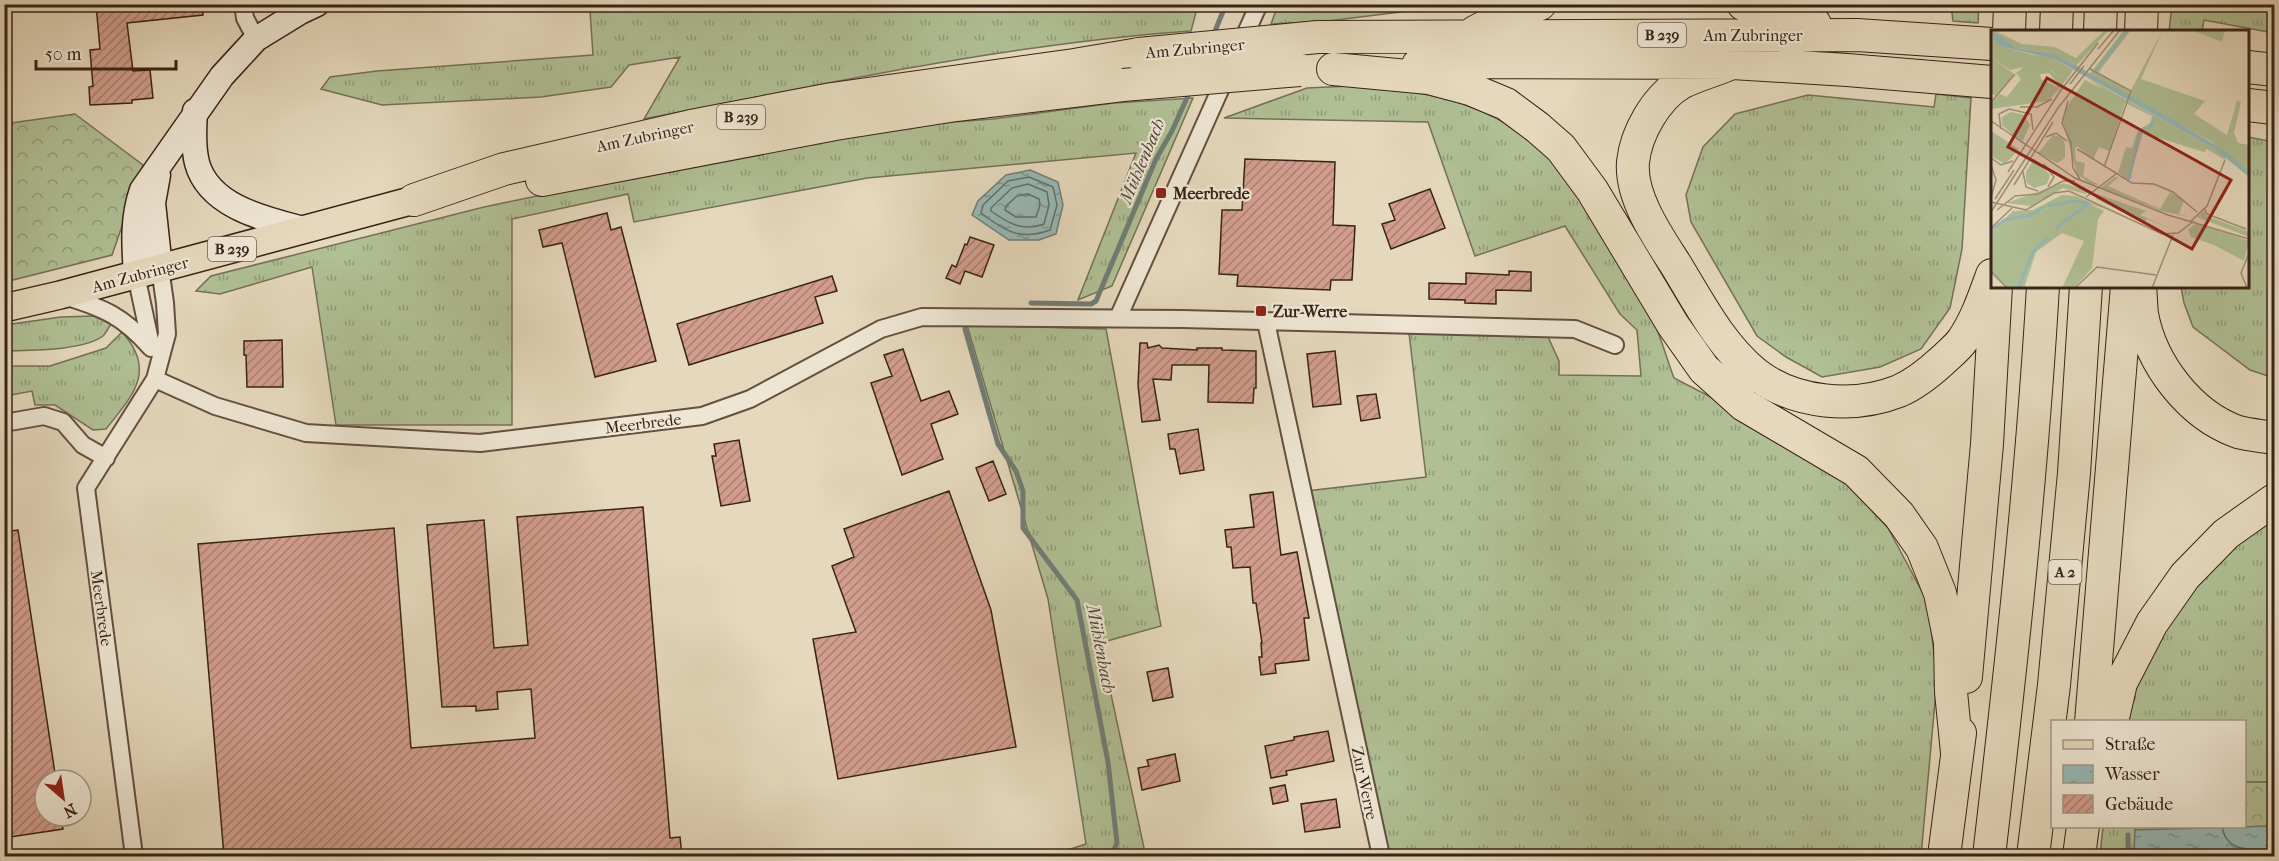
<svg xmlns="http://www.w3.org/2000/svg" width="2279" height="861" viewBox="0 0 2279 861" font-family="'IM FELL French Canon',serif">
<defs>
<pattern id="grass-tufts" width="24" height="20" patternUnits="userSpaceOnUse" patternTransform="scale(1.5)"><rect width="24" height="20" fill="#b0bf94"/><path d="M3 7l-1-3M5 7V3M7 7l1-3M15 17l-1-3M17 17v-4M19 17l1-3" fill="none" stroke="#909b78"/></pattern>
<pattern id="forest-crowns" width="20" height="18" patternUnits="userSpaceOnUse" patternTransform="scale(1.5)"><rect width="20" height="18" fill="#b0bf94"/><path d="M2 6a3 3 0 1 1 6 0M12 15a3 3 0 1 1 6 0" fill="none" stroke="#909b78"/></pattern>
<pattern id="water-ripples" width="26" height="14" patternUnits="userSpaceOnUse" patternTransform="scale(1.5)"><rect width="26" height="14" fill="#96b9b6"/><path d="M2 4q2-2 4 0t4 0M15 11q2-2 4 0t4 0" fill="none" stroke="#7b9693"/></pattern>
<pattern id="building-hatch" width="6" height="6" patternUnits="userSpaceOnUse" patternTransform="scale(1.5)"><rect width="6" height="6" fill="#d29d8d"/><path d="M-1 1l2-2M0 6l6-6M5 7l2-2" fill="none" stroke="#ab8072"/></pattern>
</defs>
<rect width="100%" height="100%" fill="#e5d8bc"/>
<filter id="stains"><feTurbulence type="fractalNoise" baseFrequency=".00333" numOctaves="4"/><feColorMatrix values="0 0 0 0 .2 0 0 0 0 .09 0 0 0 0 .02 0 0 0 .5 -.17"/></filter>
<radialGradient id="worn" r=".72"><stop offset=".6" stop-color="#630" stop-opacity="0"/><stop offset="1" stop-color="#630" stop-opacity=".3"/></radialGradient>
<path fill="url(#grass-tufts)" stroke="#747156" stroke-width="1.5" d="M691,4H1198V5L1191,31C1007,44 825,84 644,119L680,57L629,65L611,87L541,97L382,105L321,89L330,77L377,71L593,55L590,11Z
M1278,5H1457L1328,21L1271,24Z
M1951,5H1979L1978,23L1953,21Z
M2172,5H2274V33L2204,20L2202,31H2169Z
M1350,86C1429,90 1503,103 1557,167C1576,190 1591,217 1607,243C1622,269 1641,295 1654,322C1662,340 1667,360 1674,378L1726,405L1841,478L1888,528L1928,603L1937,680L1921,856H1385L1307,491L1426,477L1409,333L1548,337L1559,361V375L1641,376L1637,330L1620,314L1565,226L1475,256L1428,122L1224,118L1307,88Z
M1936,94L1971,98L1962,249L1950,308L1921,349L1880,367L1822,377L1786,357L1757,336L1691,222L1686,195L1703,147L1735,114L1808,95L1934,107Z
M1193,98L1112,286L1078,300L1136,153L867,178L634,222L628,194L512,219V425H336L312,267L220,294L196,291L211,276L484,207L661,170L899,126L993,119L1114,103Z
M2248,137L2274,142V378L2250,370L2193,327L2184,303L2181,287L2248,286Z
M93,316L111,324C109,327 106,333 103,336C83,351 29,350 5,351V325L61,317Z
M967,325L1106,329L1161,626L1100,643L1144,848L1138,856H1049L1086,844L1048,599Z
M122,332C157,371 133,395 106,429L93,430L55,405H35L32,391L5,396V366H50L106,348Z
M2274,516V782H2245L2244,722H2122L2150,649L2209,569L2247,535Z
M2103,827H2135L2134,856H2126L2121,849L2100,855Z"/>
<path fill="url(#forest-crowns)" stroke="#747156" stroke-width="1.5" d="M75,114L143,165L112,255L5,282L4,124Z
M2245,782H2274V826L2135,830V827L2244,826Z"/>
<path fill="url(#water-ripples)" stroke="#707d76" stroke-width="1.5" d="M1030,170L1058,182L1063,205L1056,234L1039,240H1009L972,215L978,201L1006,175Z
M2274,826V856H2134L2135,830Z"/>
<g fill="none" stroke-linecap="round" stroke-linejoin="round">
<path stroke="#676e66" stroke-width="1.5" d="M1029,177L1053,187L1057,205L1050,230C1020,241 1005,231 981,213L983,205L1008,181Z
M1028,184L1047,192L1049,205L1044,224C1022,232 1008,223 991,211V208L1012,188Z
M1028,194L1039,199L1040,205L1036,217H1016L1005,210L1006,206L1017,196Z
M2222,826C2226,854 2253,849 2274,849"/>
<path stroke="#707d76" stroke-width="5" d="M1213,36L1226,4
M1031,303L1091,304L1096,301L1156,159L1172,131L1191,89
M965,329L998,444L1016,471L1023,491V528L1077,600L1108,762L1117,843L1111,856
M2128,835V851L2130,856"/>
</g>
<path fill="url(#building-hatch)" stroke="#382317" stroke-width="1.5" d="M96,4H202L203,15L127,23L133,71L150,70L153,98L132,100V103L90,105L89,87L93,86L90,50L100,49Z
M1245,159L1335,162L1333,225L1355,226L1352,280H1331L1330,290L1237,286L1238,275L1219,274L1222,210H1242Z
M1430,189L1445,228L1391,249L1382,224L1395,220L1389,204Z
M607,213L611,230L621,227L656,361L595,377L562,243L543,247L539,230Z
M970,237L994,245L982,277L965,271L960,284L946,278L952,265L956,267L965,244L967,245Z
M1509,271L1531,272V291L1496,290V304L1465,303V300L1429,299V283L1466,284V273L1509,275Z
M832,276L837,291L815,297L823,323L689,365L677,324Z
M282,340L283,387H247L246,355H244V341Z
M1140,343H1147L1148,348L1159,345L1162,348L1197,350V348H1222V350L1256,351V388H1254L1253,403L1208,402L1209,365H1172L1171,380L1153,379L1160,420L1142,422L1138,385Z
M903,349L921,401L949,391L958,414L931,424L943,459L902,475L871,383L892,376L884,355Z
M1335,351L1341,404L1313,407L1307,354Z
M1376,394L1380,418L1361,421L1357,396Z
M1198,429L1204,470L1180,474L1175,449H1170L1168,434Z
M739,440L750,501L721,506L712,456H716L714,444Z
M993,461L1006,494L989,501L976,468Z
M949,491L991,610L1016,747L838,779L813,639L856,632L832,566L854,557L844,529Z
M1273,492L1281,555L1297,552L1309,618H1304L1309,660L1275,664L1276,673L1261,675L1259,657H1262L1261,643H1262L1256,603H1253L1250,567L1233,568L1231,547H1227L1225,530L1254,527L1250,495Z
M643,507L670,838L680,837L682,856H224L198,544L394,528L411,748L535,738L531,689L497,692L498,709L476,711V706L442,707L427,525L484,520L494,648L528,645L517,517Z
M18,530L56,780H45V816H61L63,829L4,838V532Z
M1168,668L1173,697L1153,701L1147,672Z
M1328,731L1334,761L1286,771L1287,775L1271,778L1265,746L1294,740V737Z
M1175,754L1180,781L1142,790L1138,768L1149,766L1147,760Z
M1285,785L1288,801L1273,804L1270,788Z
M1336,799L1340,827L1305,832L1301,804Z"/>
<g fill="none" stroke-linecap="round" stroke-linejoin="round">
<defs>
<path id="street" d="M243,4L245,18L256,39
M1240,46L1259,4
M136,275L151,345
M64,296C104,308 123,316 151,348
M1118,318L1228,72
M1266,322L1381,856
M155,379L215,406L306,433L480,443L702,416L750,399L881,329L922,317L1182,319L1575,329L1615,345
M4,423L44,416L63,422L83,445L106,458
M134,856L86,488L155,379L167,334L165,303L160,268"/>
<path id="secondary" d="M195,111C194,129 193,146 197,163C209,207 265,219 303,229
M158,175L153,203L160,268
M136,275C134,245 132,219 142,190L222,76L256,39L300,12L317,4"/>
<path id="primary" d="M4,308L60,295L414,200"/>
<path id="highway" d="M1743,4L1815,24
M1475,32L1507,15L1540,4
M2009,32L2010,4
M2056,32L2057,4
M2100,32L2101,4
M2141,32L2142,4
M1318,37L1857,35L1992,44
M1732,63C1716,70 1697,75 1681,83C1656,98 1636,133 1633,162C1630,197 1658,237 1676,265C1699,303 1721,346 1756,374C1795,404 1854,409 1899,391C1915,384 1930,372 1943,360C1949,354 1957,348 1962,341C1976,321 1984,297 1992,275
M1418,65L1485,62L1732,63L1847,70L1992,82
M2248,67L2274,70
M1333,69L1429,78L1470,89L1506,104L1537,127L1561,148L1592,190L1673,325L1704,369L1744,405L1856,471L1899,515L1922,548L1940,593L1950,642L1951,692L1957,753
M2248,105L2274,108
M542,180L835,124L956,105L1123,85
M414,200L504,169L691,126L832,99L1074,65L1139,54
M2140,286C2141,296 2141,305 2142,314C2151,364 2190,415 2238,432C2249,435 2263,436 2274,438
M1966,677L1987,444L1996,286
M2091,722L2127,286
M2112,722L2121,683L2152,623L2185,576L2226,534L2274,500
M1944,856L1960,733
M1989,856C2011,667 2032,477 2043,286
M2033,856L2054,685L2074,473L2086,286
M2079,856L2083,826"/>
</defs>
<use href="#street" stroke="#635040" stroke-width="20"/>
<use href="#secondary" stroke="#382317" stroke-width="27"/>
<use href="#primary" stroke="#382317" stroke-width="30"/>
<use href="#highway" stroke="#382317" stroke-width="34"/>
<use href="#street" stroke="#eee6d3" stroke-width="16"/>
<use href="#secondary" stroke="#eee6d3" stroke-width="24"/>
<use href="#primary" stroke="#e5d8bc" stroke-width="27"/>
<use href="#highway" stroke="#e5d8bc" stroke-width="32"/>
<defs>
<path id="highway-bridge" d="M1139,54L1318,37
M1123,85L1300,70"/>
</defs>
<use href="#highway-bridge" stroke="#382317" stroke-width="34" stroke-linecap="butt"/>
<use href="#highway-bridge" stroke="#e5d8bc" stroke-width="32"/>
</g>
<g fill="#8f2418" stroke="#eee6d3" stroke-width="2">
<rect x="1155" y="187" width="12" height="12" rx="3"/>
<rect x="1255" y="305" width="12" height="12" rx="3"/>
</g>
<g text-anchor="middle" stroke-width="4.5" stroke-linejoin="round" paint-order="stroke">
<g fill="#eee6d3" stroke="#6f5e4f" stroke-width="1.5">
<rect x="1638" y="23" width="48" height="24" rx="4.5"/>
<rect x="717" y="105" width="48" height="24" rx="4.5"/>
<rect x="208" y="237" width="48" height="24" rx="4.5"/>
<rect x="2048.5" y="560" width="33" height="24" rx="4.5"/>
</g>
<g font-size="15" font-weight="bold" fill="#382317">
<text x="1662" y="40">B 239</text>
<text x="741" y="122">B 239</text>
<text x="232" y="254">B 239</text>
<text x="2065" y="577">A 2</text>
</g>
<g font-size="16" fill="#382317" stroke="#eee6d3">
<text x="1753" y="41">Am Zubringer</text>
<text transform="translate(1195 48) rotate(-5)" y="6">Am Zubringer</text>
<text transform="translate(645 136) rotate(-12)" y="6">Am Zubringer</text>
<text transform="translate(140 274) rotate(-15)" y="6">Am Zubringer</text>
<text transform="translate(643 423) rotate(-7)" y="6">Meerbrede</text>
<text transform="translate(102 608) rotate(82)" y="6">Meerbrede</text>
<text transform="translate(1365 783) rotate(78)" y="6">Zur Werre</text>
</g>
<g font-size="16" font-weight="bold" fill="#382317" stroke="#eee6d3" text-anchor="start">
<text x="1173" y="199">Meerbrede</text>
<text x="1273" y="317">Zur Werre</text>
</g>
<g font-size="18" font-style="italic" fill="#50483f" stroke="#eee6d3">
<text transform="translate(1142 161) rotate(-67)" y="6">Mühlenbach</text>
<text transform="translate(1101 649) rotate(79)" y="6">Mühlenbach</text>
</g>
</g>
<g transform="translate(1991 30)">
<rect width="258" height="258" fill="#e5d8bc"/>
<path d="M172,0L150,49L214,71L203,84L236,105L246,71L250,72L243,103L247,113L258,115V142L221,112L99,44L102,40L140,60ZM201,0H234L231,12ZM42,25L60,27L82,40L78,46L68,47L61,41L49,40ZM28,41L64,60L68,53L70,57L57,71L0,79V72L9,64L16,67L30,49L25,43ZM96,48L225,120L235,126L234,130L216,119L213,122L152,103L138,150L127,143L135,117L141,118L147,100L159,93L161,86L134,73L118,121L108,117L102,130L86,116L84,119L85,131L94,133L92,146L108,155L100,154L86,144L72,92L75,78L94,50L113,60ZM20,82L33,85L39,95L31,113L11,95V87ZM0,101L28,119L14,134L2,127ZM62,105L71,107L74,114V128L66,133L47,123ZM43,129L59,145L56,154L43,158L35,152V142ZM124,147H128L117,156L169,179L179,162L193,170L188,184L198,187L171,181L109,158ZM72,153L100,161L95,164L72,158L40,176L15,173ZM106,164L155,181L149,185L179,198L156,189L154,192L105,169ZM67,174H99L113,181L107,189L101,238L83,258H71L93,211L71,203L45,222L33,258H15L0,244V202L14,193ZM213,181L216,186L258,202V207L206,187ZM231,201L258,211L253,231L223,215Z" fill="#b0bf94"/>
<path d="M2,0L31,14L64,17L85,28L114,0H118L85,36L64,24L25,18L7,9ZM133,0H140L107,43L102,40ZM0,7L12,17L42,25L49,39H57L68,47L78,46L70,57L58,43L49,44L50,49L66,57L64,61L28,41L32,37L19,40L0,27ZM71,165L85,166L115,179L99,174L81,187L67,174L14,193L0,202L22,181L42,180ZM204,194L231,201L223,215L200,207L197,200Z" fill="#b0bf94"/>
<path d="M0,27L23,44L6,67L0,63Z" fill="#b0bf94"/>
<path d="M0,0L25,18L64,24L176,86L236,122L258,142V147L225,120L64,29L12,17L2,10Z" fill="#96b9b6"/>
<path fill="none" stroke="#96b9b6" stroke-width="3" d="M105,40L137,0M138,149L149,101L161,96L164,87M56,176L83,171L97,173M65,198L98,173M0,200L14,190L39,185L53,177M27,258L42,221L58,207"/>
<path fill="none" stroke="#a0907a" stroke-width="1.5" d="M107,19L123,0M99,39L140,61L113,137M79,54L93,36M77,71L71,93L80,113L82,138L89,149M0,72L24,44M29,77H46L61,69M0,91L84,148L177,185M10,99L8,84L18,79L40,84L42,100M55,107L65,103L76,111M86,119L141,153L163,154L182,162L206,182M0,128L10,135L22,131M53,134L63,147L57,157M0,135L5,150L0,167M17,142L70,60L107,13M32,142L35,157L47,161M23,155L62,92M95,167L125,144M4,169L23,140M0,172L35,180L63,163L78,161L171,204L187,203L203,191M213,178L216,184L255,199M6,180L24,166L47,164L72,151H84M0,182L67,78L129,0M177,185L258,209M200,191L216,176L234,130M0,198L21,178M0,241L16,258M84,258L106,237L165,245M161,258L182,205M256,258L250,243L258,223"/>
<path fill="#8f2418" fill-opacity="0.15" stroke="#8f2418" stroke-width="3" d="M56,48L240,150L201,219L17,117Z"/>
<rect width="258" height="258" fill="none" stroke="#382317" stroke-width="3"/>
</g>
<rect width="2279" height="861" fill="none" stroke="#e5d8bc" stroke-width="24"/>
<rect x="6" y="6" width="2267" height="849" fill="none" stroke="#382317" stroke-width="3"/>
<rect x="12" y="12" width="2255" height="837" fill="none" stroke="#382317" stroke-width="1.5"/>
<rect x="2051" y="720" width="195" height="108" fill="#eee6d3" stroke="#a59888" stroke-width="1.5"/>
<rect x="2063" y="740" width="30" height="9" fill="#e5d8bc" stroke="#a59888" stroke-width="1.5"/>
<text x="2105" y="750" font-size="18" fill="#382317">Straße</text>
<rect x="2063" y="765" width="30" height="18" fill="url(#water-ripples)" stroke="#a59888" stroke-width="1.5"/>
<text x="2105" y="780" font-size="18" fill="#382317">Wasser</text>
<rect x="2063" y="795" width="30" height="18" fill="url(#building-hatch)" stroke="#a59888" stroke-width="1.5"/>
<text x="2105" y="810" font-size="18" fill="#382317">Gebäude</text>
<g transform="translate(63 798) rotate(151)"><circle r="28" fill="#eee6d3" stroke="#a59888" stroke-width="1.5"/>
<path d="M0-4.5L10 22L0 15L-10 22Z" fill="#8f2418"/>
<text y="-9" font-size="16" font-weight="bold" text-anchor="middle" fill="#382317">N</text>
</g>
<path d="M36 60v9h140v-9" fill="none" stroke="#382317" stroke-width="3"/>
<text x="45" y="60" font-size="18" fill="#382317" stroke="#eee6d3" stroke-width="4.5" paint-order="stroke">50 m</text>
<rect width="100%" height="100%" filter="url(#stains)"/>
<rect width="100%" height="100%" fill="url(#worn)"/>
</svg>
